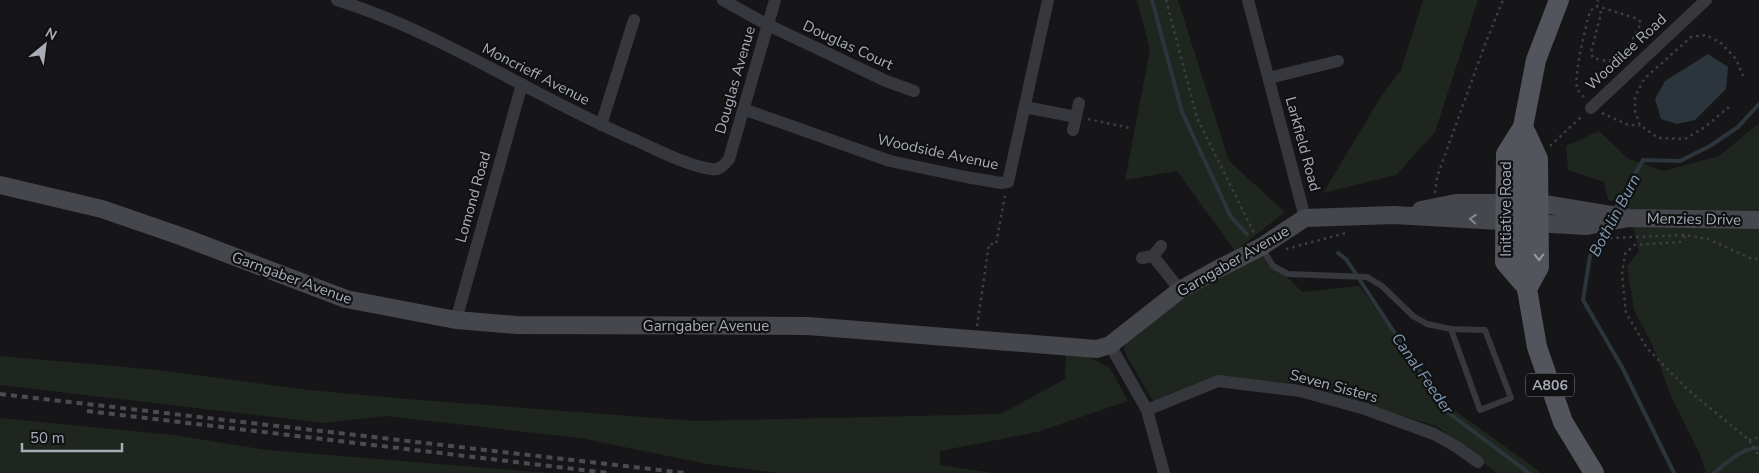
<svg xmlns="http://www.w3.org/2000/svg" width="1759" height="473" viewBox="0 0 1759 473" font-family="'Nunito Sans',sans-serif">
<rect width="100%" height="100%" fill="#161618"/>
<path fill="#1e261f" d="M1137,0H1178L1229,161L1285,212L1235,251L1177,171L1125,180L1150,50Z
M1423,0H1478L1435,132L1396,175L1323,193L1382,95L1401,70Z
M1759,123V473H1706L1700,455L1671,396L1653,346L1634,310L1627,266L1639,251L1628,205L1608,200L1604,182L1568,170L1566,146L1599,131L1627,158L1663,171L1719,156Z
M1263,253L1302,292L1359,286L1450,407L1539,471L1540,473H1497L1438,427L1302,384L1215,376L1153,401L1125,353L1124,346L1127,338L1182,293Z
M1066,354L1085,355L1110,368L1128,401L1037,432L940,451V465L992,473H778L707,464L580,438L385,416L324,423L0,385V356L158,370L309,390L407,399L695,421L1001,414L1065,379Z
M0,418L173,435L267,450L551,473H0Z"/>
<path fill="#2c353c" d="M1708,54L1728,67L1726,89L1695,120L1677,124L1661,119L1655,99L1665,81Z"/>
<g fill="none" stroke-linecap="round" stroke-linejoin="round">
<path stroke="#2c353c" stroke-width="4" d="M1152,0L1182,112L1231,217L1247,234
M1614,210L1643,160L1680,161L1710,146L1738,127L1759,104
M1605,227L1590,256L1583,300L1622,367L1674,473
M1338,253L1346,259L1446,411L1529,473
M1714,473C1727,463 1742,447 1759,448"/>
<path stroke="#3d3f44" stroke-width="2.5" stroke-dasharray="2.5 4" stroke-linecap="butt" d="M1166,0L1197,118L1254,233
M1584,97C1582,95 1578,91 1577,88C1574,72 1586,27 1590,11L1597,6L1635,18L1641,22C1638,33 1621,59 1609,61C1604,61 1598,59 1593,58L1591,52L1601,13L1597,6L1598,0
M1729,107L1705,127L1685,139L1658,138L1640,125L1635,111V97L1644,79L1691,37L1706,35L1721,43L1736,59L1743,76
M1602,113L1628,125H1640
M1088,119L1130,128
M1550,146L1582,116
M1435,193L1437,177L1484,47L1503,0
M1685,236L1680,242L1634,245L1625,254L1622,274L1626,313L1647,348L1687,389L1749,440L1757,453L1759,459
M1610,238L1685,235L1708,239L1752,259H1759
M1286,249L1346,233
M977,326L989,244H996L1005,195
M1749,440L1759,437"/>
<path stroke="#37383d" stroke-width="6" d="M1262,248L1273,266L1288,274L1367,277L1382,286L1413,316L1427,324L1451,329
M1451,329L1485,330L1511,398L1480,410Z"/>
<path stroke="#37383d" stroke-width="12" d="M337,0C442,33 532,96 633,139C656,149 685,165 711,169C719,171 724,165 729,159L775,0
M723,0L768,25L886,81L914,91
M1248,0L1305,218
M1269,78L1338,61
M1025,107L1076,117
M1591,108L1706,0
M743,109L890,161L966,177L1001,183L1008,182L1048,0
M601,125L634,20
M1073,130L1079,103
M1153,256L1180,290
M1142,258L1153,256L1161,246
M456,320L522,84
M1110,345L1147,410L1164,473
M1147,410L1218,381L1300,391L1365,409L1434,434L1457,447L1478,462"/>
<path stroke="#45474d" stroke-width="18" d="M0,185L102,209L183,237L346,299L456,320L517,325L808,326L1097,349L1110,345L1180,290L1212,272L1261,247L1305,218L1394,215L1587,226L1629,218
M1421,210L1456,203H1538L1629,218L1759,220"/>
<path stroke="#53555c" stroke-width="20" d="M1523,127L1524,158L1519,252L1527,289L1537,347L1563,422L1594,473
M1526,133L1538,159L1539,267L1527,289
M1523,283L1505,262L1506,154L1523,127L1536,60L1559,0"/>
<path stroke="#4a4c52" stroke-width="4" stroke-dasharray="6 5" stroke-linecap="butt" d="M0,394L685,473
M87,411L608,473"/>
</g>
<defs><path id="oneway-chevron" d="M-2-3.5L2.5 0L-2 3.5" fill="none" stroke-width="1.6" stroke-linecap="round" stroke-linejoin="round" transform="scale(1.25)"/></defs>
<use stroke="#858993" href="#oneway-chevron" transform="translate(1473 219) rotate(-176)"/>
<use stroke="#979ba6" href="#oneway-chevron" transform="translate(1539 257) rotate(90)"/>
<g text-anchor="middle" stroke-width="4.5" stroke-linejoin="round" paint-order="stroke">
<rect fill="#111113" stroke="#7b7e86" stroke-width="1" x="1526" y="373.5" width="48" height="23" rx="4"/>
<g font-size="14" font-weight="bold" fill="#a8adb8">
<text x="1550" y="390">A806</text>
</g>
<g font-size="15" fill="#a8adb8" stroke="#111113">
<text transform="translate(848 45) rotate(25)" y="5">Douglas Court</text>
<text transform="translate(1626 52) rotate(-43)" y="5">Woodilee Road</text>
<text transform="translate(536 74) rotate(27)" y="5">Moncrieff Avenue</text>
<text transform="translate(735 80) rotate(-74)" y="5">Douglas Avenue</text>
<text transform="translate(1303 144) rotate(75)" y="5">Larkfield Road</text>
<text transform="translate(938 152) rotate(12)" y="5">Woodside Avenue</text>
<text transform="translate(473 197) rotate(-74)" y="5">Lomond Road</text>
<text transform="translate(1506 209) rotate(-90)" y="5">Initiative Road</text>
<text transform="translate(1694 219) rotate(1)" y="5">Menzies Drive</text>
<text transform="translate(1233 261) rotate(-30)" y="5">Garngaber Avenue</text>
<text transform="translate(292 278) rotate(20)" y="5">Garngaber Avenue</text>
<text x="706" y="331">Garngaber Avenue</text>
<text transform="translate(1334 386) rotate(15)" y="5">Seven Sisters</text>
</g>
<g font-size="16" font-style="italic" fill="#7f9bb3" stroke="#111113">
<text transform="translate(1614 215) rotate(-62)" y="6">Bothlin Burn</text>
<text transform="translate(1423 373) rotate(55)" y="6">Canal Feeder</text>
</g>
</g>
<g transform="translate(45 45) rotate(29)" stroke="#111113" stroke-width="4" paint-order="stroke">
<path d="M0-4L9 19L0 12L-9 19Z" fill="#a8adb8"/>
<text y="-8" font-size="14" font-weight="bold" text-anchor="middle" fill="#a8adb8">N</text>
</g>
<path d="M22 443v8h100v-8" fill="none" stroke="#a8adb8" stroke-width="2.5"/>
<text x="30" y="443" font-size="15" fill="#a8adb8" stroke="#111113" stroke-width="4" paint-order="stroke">50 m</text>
</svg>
